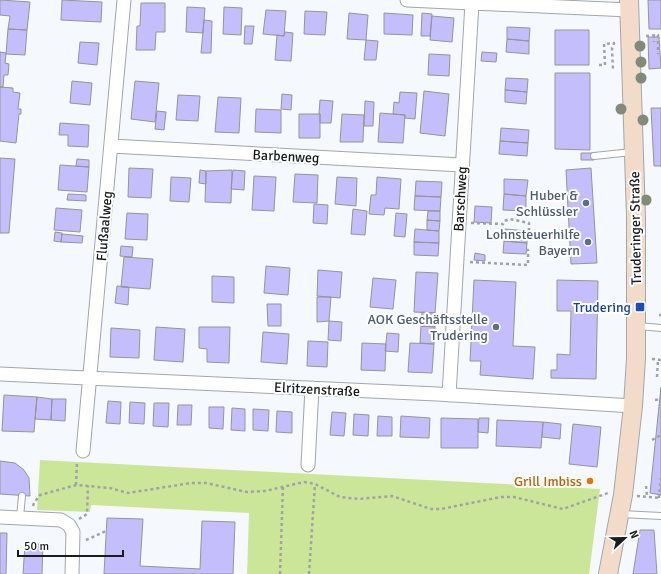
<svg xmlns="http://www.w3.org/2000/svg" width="661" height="574" viewBox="0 0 661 574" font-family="Signika,sans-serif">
<rect width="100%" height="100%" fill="#f5f9fd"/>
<path fill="#cce699" d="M40,460L600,489L589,574H247L249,513L91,505L90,512L37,510Z"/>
<path fill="#c4bffc" stroke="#949499" d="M0,0L30,2L27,30L8,29L10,16L0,15Z
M62,0L102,2L101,22L61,20Z
M648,0H661V29H649Z
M141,3H165V32H156L155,50H136L137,26H140Z
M187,7L205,8L203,33L186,32Z
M224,7L242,8L241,35L223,34Z
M266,10L286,11L284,36L263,34Z
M305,11L327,12L325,35L304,34Z
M349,13L368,15L366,40L347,39Z
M384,13L413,15L412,35L384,34Z
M422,13L432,14L430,36H421Z
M432,16L454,18L452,42L430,40Z
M204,20L212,21L211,53H201Z
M245,26H254L252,44H244Z
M507,27L530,28L529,41L507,39Z
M8,29L27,30L25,55L6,54Z
M555,30H589V65H555Z
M285,32L293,33L291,61L275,60L277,35L284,36Z
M648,37H659L661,68L649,69Z
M507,39L529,41V54L506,52Z
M366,40L378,41L376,60H364Z
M80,42L99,43L97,65L78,63Z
M0,52L6,53L5,63L9,64L8,75H4L3,87H0Z
M482,52L497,53L496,62L481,61Z
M429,54L450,55L449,76L428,75Z
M555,73H590V150L555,149Z
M506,78L528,79L527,92L505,90Z
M72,81L92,83L90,105L70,103Z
M135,81L159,83L155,122L131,119Z
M0,87L13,88V92L20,93L18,109H21V114H19L16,143L0,141Z
M505,90L527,92L526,104L505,102Z
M424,91L449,94L445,136L420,133Z
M400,92L417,93L415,119L405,118V115L393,114L394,102L399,103Z
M282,94L292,95L291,110L281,109Z
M178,95L200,96L198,121L176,120Z
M218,97L241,98L239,133L215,132Z
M320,100L333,101L331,123H320V114H319Z
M365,101L374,102L373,126H364Z
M651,108H661V166H654Z
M256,109L281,110V133L255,132Z
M157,111L166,112L164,130L155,129Z
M380,113L405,115L403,143L378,142Z
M299,114H320V138H299Z
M342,114L364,115L363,142H340Z
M60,123L89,125L88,147L68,146V135H59Z
M501,128L529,130L528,143L500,141Z
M500,141L528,143L527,156L499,154Z
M581,153H594V160H581Z
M0,158L15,159L9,233H0Z
M77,159L89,160V167L76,166Z
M60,165L89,167L87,192L58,190Z
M129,168L153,169L151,198L128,197Z
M591,168L597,263L571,264L566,170Z
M200,170L206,171V184L199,183Z
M232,170L231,203L205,202L206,171Z
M233,170L245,171L244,190L231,189Z
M295,174L318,175L317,203L293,202Z
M254,176L276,177L274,211L252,210Z
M171,177L191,178L189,202L170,201Z
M337,177L357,178L356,206L335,204Z
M377,177L401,179L399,209L385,208L384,215L369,214L371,195H376Z
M504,179L528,180L526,196L504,194Z
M416,181L442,182L441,197L415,196Z
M68,194L86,195V201L67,200Z
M504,194L526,196V211L503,210Z
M415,196L441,197L440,211L414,210Z
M314,204L328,205L327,224L313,223Z
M475,206L492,207L491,223L474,222Z
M56,208L82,210L80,232L54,230Z
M353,209L367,211L365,235L351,234Z
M428,211H440V221L427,220Z
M127,213L148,214L147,240L125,239Z
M396,213L407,214L405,237L394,236Z
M427,220L440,221L439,231L427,230Z
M415,229L439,231V243L414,242Z
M505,229L527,231V243L504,241Z
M55,232L62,233L61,242L54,241Z
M62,234L83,236L82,243L61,242Z
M504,241L527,243L526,254L503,253Z
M414,242L439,243L438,256L414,255Z
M121,246L133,247L132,257L120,256Z
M475,253L485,255V261L474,260Z
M124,257L153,259L150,289L121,287Z
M266,266L290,268L288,295L264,293Z
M318,270L342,272L340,298L317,296Z
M416,272L438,273L435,313L414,312Z
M212,276L234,277V303L212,302Z
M373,278L396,280L393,309L370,307Z
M474,280L516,282L513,346L535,347L533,379L480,375L481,361H470Z
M557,280L598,281L596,379L551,378V370H557V354L570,355L571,311H557Z
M117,286L129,287L128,305L115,303Z
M317,297H331L329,321L317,322Z
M267,304H281V326H268Z
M422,312L435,313V327L421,326Z
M329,321L342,322L341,341L328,340Z
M421,326L435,327L434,344L420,343Z
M156,327L185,329L183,362L154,360Z
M199,327H230L229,363L207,362V349L199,348Z
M111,328L140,330L139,358L110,357Z
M263,332L289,334L287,364L261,362Z
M387,333L399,334L398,352L385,351Z
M308,341L328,342L327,367L307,366Z
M362,343L386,344L385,371L361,370Z
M410,343L434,344L432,373L408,372Z
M661,387V495L650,493Z
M4,395L37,397L34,432L2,431Z
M37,397L52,399L51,420L35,419Z
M52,399H66L65,421L51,420Z
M108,401L121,402L120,424L106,423Z
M130,402L145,403L144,424L129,423Z
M154,403H169L168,427L153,426Z
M178,405H192L191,425H177Z
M209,407H224L223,429L209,428Z
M232,408L245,409V431L231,430Z
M253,409L269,410L268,431L253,430Z
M277,411L292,412V433L276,432Z
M332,412L346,413L344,436L330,435Z
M354,414L369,415L368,436L353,435Z
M378,416L392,417V436H377Z
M401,416L430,418L429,438L400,437Z
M441,418L478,419V448H441Z
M479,418H489L488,433L478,432Z
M497,420L543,422L541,448L496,446Z
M543,422L561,424L560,439L542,437Z
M573,424L601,427L597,467L569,464Z
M0,461L15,463L24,470L29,478L30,496L0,494Z
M107,518L143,519L140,566L200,569L202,521L235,522L233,574H104Z
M640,530H654L657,574H633Z
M0,533H7L6,574H0Z
M25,544H43L42,574H23Z"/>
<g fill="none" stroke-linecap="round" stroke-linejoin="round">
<defs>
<path id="lane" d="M594,156L632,152
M638,326L661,328
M621,514L661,516
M20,517L22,496"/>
<path id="street" d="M407,0L629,10
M111,146L462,165
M0,374L437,394L633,406
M449,395L472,3
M83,451L124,0
M308,465L312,388
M0,517L61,520L69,525L73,532L72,574"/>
<path id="secondary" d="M608,574L623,495L633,406L636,358V217L629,0"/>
</defs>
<use href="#lane" stroke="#a3a6aa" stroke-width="8"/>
<use href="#street" stroke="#a3a6aa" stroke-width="15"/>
<use href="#secondary" stroke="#a3a6aa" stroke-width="20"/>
<path stroke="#a0a3a6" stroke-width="2.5" stroke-dasharray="3 3" stroke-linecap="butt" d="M654,35V42
M646,36L658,35V54
M599,65H605L604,44L614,43L612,48L613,71
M471,223L503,224L504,221L510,219L529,223V232
M470,262L528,265V250H526
M659,315H661
M652,359L661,360
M657,377L658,360
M655,400L661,399
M652,440L661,435
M76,485L77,462
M646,486L647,496
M637,496L661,498
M659,498L661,478
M33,506L34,503L40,495L76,485L110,488L128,493L191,483H206L247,492L265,491L304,482L315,484L340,497L359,499L392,496L431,509H441L501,497H514L563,509L608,493
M79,519L87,514L88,486
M86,540L106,531
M280,574L283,486
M309,574L315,484"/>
<use href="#lane" stroke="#fff" stroke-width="6"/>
<use href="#street" stroke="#fff" stroke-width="13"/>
<use href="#secondary" stroke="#f3dbca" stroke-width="18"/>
</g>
<g fill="#838a7a">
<circle cx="640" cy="46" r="5.5"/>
<circle cx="641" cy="62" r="5.5"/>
<circle cx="641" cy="78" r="5.5"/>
<circle cx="621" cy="109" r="5.5"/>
<circle cx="643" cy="120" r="5.5"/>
<circle cx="646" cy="200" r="5.5"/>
</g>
<g fill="#5c6f8a" stroke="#fff" stroke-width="1.5">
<circle cx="586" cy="203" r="4"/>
<circle cx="588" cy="242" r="4"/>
<circle cx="496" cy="327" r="4"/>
</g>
<rect fill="#1a4fb4" stroke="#fff" stroke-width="1.5" x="635" y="302" width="10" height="10" rx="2"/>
<circle fill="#e8710a" stroke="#fff" stroke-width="1.5" cx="590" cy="481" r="4"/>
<g text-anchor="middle" stroke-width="4" stroke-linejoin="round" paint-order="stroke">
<g font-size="14" fill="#191b1c" stroke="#fff">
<text transform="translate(286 156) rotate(3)" y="5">Barbenweg</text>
<text transform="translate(460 199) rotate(-87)" y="5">Barschweg</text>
<text transform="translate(104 226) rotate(-85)" y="5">Flußaalweg</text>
<text transform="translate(635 228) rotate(-91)" y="5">Truderinger Straße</text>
<text transform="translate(317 389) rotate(3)" y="5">Elritzenstraße</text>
</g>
<g font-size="14" fill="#4e5e75" stroke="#fff" text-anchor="end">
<text x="578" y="200">Huber &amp;<tspan x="578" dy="16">Schlüssler</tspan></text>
<text x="580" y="239">Lohnsteuerhilfe<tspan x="580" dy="16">Bayern</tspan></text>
<text x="488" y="324">AOK Geschäftsstelle<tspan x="488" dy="16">Trudering</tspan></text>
</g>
<g font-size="14" fill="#164399" stroke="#fff" text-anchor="end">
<text x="631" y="312">Trudering</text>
</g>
<g font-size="14" fill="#c56008" stroke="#fff" text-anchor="end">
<text x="582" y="486">Grill Imbiss</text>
</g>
</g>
<g transform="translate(625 538) rotate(68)" stroke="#ffffff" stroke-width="3" paint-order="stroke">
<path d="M0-3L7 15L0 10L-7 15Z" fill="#191b1c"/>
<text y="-6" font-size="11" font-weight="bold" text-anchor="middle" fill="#191b1c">N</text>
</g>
<path d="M18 550v6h105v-6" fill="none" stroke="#191b1c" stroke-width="2"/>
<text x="24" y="550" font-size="12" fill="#191b1c" stroke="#ffffff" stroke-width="3" paint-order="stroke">50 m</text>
</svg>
